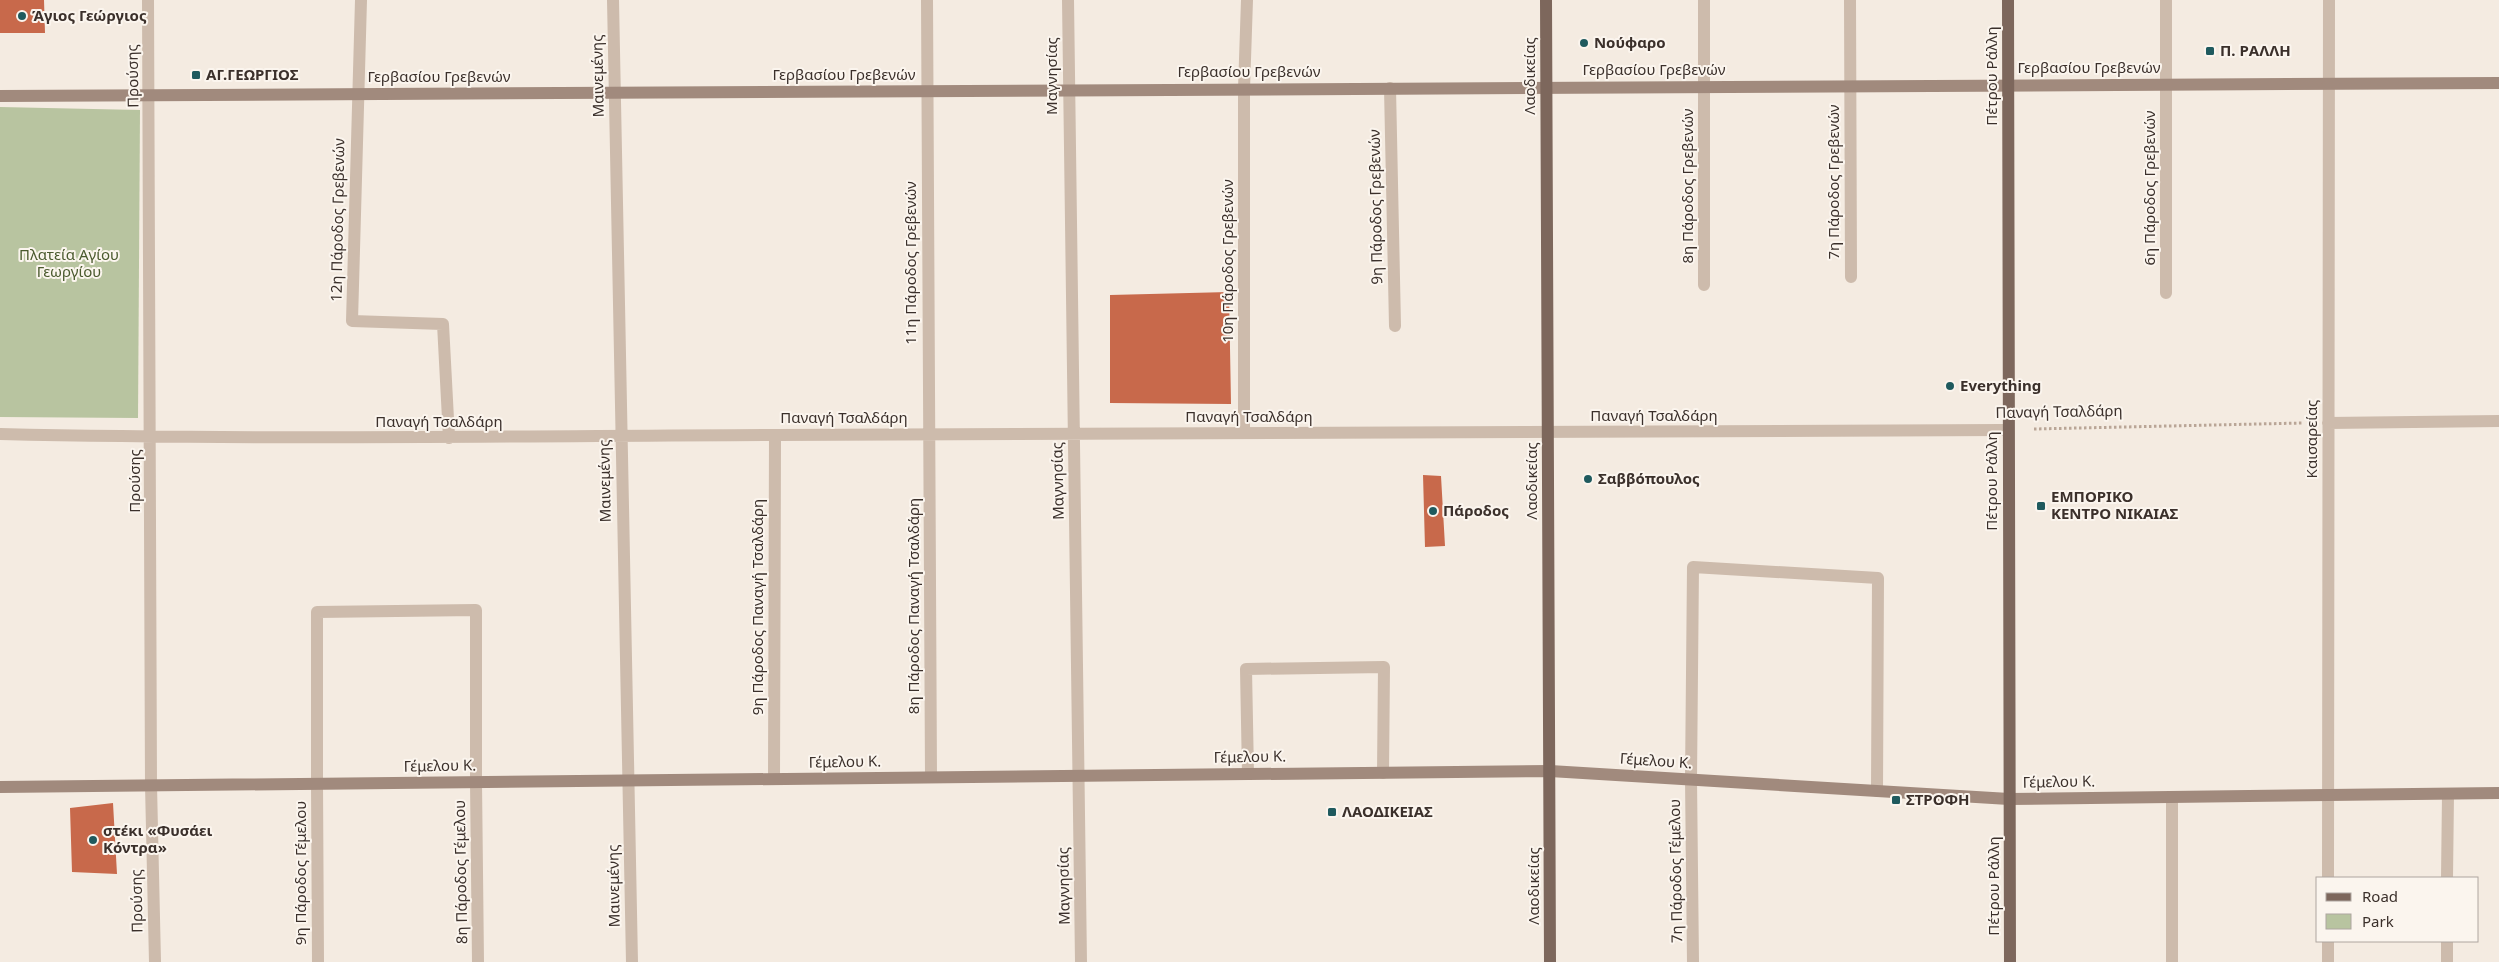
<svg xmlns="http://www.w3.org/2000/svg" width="2499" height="962" viewBox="0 0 2499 962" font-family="'Noto Sans',sans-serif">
<rect width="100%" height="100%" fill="#f4ebe1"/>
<path fill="#b8c4a0" d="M0,107L140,110L138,418L0,417Z"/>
<path fill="#c8694b" d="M0,0H44L45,33H0Z
M1229,292L1231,404L1110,403V295Z
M1423,475L1441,476L1445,546L1425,547Z
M113,803L117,874L72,872L70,808Z"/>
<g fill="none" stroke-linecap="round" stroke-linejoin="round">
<path stroke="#b9a596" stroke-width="3" stroke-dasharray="2.5 2.5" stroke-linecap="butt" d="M2034,429L2303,423"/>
<path stroke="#cdbbac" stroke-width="12" d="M1691,779L1693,962
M476,782L478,962
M317,783L318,962"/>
<path stroke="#cdbbac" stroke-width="12" d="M148,0L151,785L155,962
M361,0L352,321L443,324L449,438
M613,0L632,962
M927,0L931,777
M1068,0L1081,962
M1704,0V285
M1850,0L1851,277
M2166,0V293
M1390,88L1395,326
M2328,423L2499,421
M1244,433V89L1247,0
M0,434C259,440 518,436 777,435C1188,433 1598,432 2008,430
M1248,774L1246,669L1384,667L1383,773
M774,779L775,435
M1691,779L1693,567L1878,578L1877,791
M317,783V612L476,610V782
M2328,878L2329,0
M2447,878L2448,794
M2172,962V797
M2328,962V941
M2447,962V941"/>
<path stroke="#a18a7d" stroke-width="12" d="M0,96L2499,83
M0,787L1550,771L2009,799L2499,793"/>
<path stroke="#7d675c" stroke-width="12" d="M1546,0L1550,962
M2008,0L2010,962"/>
</g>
<g fill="#1f5a5e" stroke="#fbf5ee" stroke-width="2">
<circle cx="22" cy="16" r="5"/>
<circle cx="1584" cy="43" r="5"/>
<rect x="2205" y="46" width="10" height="10" rx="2.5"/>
<rect x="191" y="70" width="10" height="10" rx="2.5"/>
<circle cx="1950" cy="386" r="5"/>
<circle cx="1588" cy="479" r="5"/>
<rect x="2036" y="501" width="10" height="10" rx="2.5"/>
<circle cx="1433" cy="511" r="5"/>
<rect x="1891" y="795" width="10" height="10" rx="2.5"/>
<rect x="1327" y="807" width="10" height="10" rx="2.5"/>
<circle cx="93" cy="840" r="5"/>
</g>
<g text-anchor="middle" stroke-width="4" stroke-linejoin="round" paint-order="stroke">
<g font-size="15" font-weight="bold" fill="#3b302b" stroke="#fbf5ee" text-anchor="start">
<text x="32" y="21">Άγιος Γεώργιος</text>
<text x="1594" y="48">Νούφαρο</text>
<text x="2220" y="56">Π. ΡΑΛΛΗ</text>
<text x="206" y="80">ΑΓ.ΓΕΩΡΓΙΟΣ</text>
<text x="1960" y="391">Everything</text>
<text x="1598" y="484">Σαββόπουλος</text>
<text x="2051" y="502">ΕΜΠΟΡΙΚΟ<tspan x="2051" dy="17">ΚΕΝΤΡΟ ΝΙΚΑΙΑΣ</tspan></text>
<text x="1443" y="516">Πάροδος</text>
<text x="1906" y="805">ΣΤΡΟΦΗ</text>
<text x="1342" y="817">ΛΑΟΔΙΚΕΙΑΣ</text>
<text x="103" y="836">στέκι «Φυσάει<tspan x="103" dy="17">Κόντρα»</tspan></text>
</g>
<g font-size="15" fill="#3b302b" stroke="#fbf5ee">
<text x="2089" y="73">Γερβασίου Γρεβενών</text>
<text x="1654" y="75">Γερβασίου Γρεβενών</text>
<text x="1249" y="77">Γερβασίου Γρεβενών</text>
<text x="844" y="80">Γερβασίου Γρεβενών</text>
<text transform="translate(133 76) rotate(-91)" y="5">Προύσης</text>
<text transform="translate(598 76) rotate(-91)" y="5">Μαινεμένης</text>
<text transform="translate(1052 76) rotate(-90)" y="5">Μαγνησίας</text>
<text transform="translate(1530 76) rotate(-90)" y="5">Λαοδικείας</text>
<text transform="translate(1992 76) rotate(-90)" y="5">Πέτρου Ράλλη</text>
<text x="439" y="82">Γερβασίου Γρεβενών</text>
<text transform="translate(1834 182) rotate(-90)" y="5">7η Πάροδος Γρεβενών</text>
<text transform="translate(1688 186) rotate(-90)" y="5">8η Πάροδος Γρεβενών</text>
<text transform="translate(2150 188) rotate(-90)" y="5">6η Πάροδος Γρεβενών</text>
<text transform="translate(1376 207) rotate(-91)" y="5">9η Πάροδος Γρεβενών</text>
<text transform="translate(338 220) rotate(-89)" y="5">12η Πάροδος Γρεβενών</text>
<text transform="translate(1228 261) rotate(-90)" y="5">10η Πάροδος Γρεβενών</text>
<text transform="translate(911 263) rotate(-90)" y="5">11η Πάροδος Γρεβενών</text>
<text transform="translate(2059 412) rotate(-1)" y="5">Παναγή Τσαλδάρη</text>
<text x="1654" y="421">Παναγή Τσαλδάρη</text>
<text x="1249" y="422">Παναγή Τσαλδάρη</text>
<text x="844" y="423">Παναγή Τσαλδάρη</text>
<text x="439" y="427">Παναγή Τσαλδάρη</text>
<text transform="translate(2312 439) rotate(-90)" y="5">Καισαρείας</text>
<text transform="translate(135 481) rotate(-90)" y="5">Προύσης</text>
<text transform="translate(605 481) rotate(-91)" y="5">Μαινεμένης</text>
<text transform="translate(1058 481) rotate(-91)" y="5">Μαγνησίας</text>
<text transform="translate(1532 481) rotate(-90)" y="5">Λαοδικείας</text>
<text transform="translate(1992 481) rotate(-90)" y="5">Πέτρου Ράλλη</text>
<text transform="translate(914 606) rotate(-90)" y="5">8η Πάροδος Παναγή Τσαλδάρη</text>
<text transform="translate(758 607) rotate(-90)" y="5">9η Πάροδος Παναγή Τσαλδάρη</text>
<text transform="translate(1250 757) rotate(-1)" y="5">Γέμελου Κ.</text>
<text transform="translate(1656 761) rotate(4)" y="5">Γέμελου Κ.</text>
<text transform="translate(845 762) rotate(-1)" y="5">Γέμελου Κ.</text>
<text transform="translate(440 766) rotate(-1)" y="5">Γέμελου Κ.</text>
<text transform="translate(2059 782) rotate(-1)" y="5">Γέμελου Κ.</text>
<text transform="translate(1676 871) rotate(-91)" y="5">7η Πάροδος Γέμελου</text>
<text transform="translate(461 872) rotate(-91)" y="5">8η Πάροδος Γέμελου</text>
<text transform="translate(301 873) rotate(-90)" y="5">9η Πάροδος Γέμελου</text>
<text transform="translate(614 886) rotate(-91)" y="5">Μαινεμένης</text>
<text transform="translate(1064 886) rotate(-91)" y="5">Μαγνησίας</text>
<text transform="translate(1534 886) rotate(-90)" y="5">Λαοδικείας</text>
<text transform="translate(1994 886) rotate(-90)" y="5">Πέτρου Ράλλη</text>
<text transform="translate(137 901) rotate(-91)" y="5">Προύσης</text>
</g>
<g font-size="15" fill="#4a5a2e" stroke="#fbf5ee">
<text x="69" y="260">Πλατεία Αγίου<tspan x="69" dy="17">Γεωργίου</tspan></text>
</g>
</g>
<rect x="2316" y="877" width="162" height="65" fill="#fbf5ee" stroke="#aea6a0"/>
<rect x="2326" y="893" width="25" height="8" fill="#7d675c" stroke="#aea6a0"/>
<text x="2362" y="902" font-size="15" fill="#3b302b">Road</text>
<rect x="2326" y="914" width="25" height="15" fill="#b8c4a0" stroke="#aea6a0"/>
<text x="2362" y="927" font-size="15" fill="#3b302b">Park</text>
</svg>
